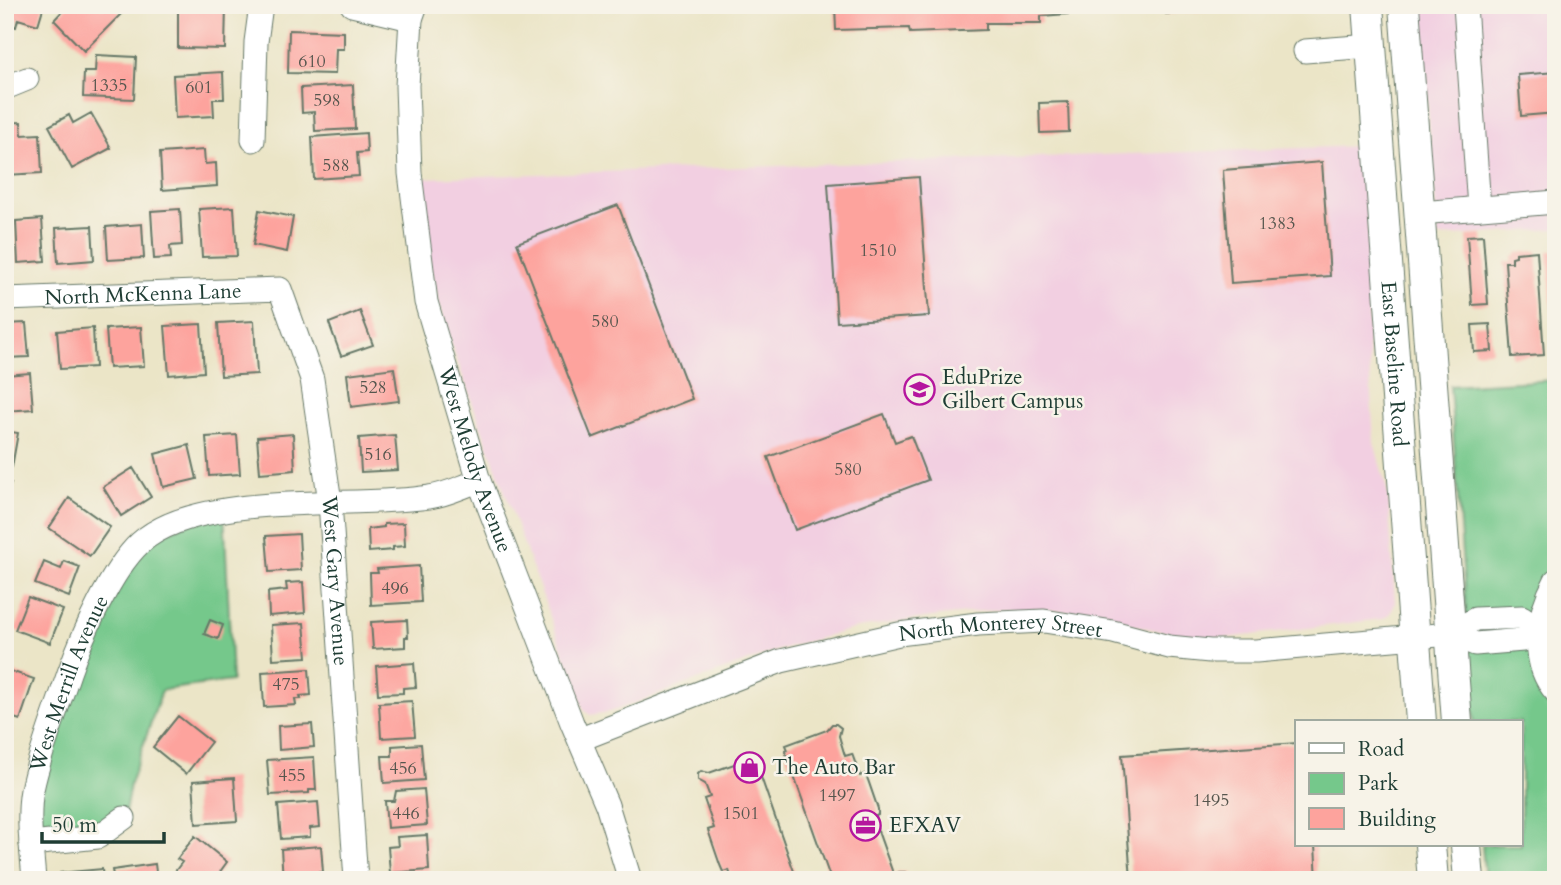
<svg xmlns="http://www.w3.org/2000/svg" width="1561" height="885" viewBox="0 0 1561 885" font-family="Cardo,serif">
<rect width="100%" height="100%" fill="#f7f3e8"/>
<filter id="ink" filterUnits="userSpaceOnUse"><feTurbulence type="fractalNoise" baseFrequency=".0143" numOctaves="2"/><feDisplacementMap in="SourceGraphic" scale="14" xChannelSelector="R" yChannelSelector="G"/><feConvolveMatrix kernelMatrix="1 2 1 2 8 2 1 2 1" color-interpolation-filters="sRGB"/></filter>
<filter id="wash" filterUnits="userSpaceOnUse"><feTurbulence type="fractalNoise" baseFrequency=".00686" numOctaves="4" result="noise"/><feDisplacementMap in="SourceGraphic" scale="28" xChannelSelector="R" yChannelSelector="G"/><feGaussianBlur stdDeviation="1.57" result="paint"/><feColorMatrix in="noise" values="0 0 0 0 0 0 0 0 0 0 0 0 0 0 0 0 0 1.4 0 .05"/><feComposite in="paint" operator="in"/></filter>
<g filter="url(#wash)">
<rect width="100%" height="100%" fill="#ebe5c7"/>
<path fill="#f2cfe1" d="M1420,5H1556V229L1438,237Z
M1364,146L1370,261L1368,346L1374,442L1388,494L1395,603L1390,614L1382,619L1226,638L1186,637L1087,614L1040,609H1000L924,618L857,628L787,647L610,712L590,715L584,710L445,327L429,263L424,178Z"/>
<path fill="#75c88b" stroke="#4a8260" stroke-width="2" d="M1556,380V880H1485L1482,845H1521V722H1474L1450,386Z
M224,509L232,681L162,690L130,784L124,818L31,844L51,729L140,543Z"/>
<g id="blocks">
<path fill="#fda39d" d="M5,5H44L38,25L18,19L16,27L5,24Z
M68,5H99L102,8L104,5H112L121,14L84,51L54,20Z
M178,5H226L225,49L178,48Z
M835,5H1162V7L1041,16V23H986V30L910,33L909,28L836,30Z
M1165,5H1244L1245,7L1166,14Z
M1247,5H1265V7L1247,9Z
M289,30L344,32V49H336L335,74L288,73Z
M96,55L136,57L134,99L83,97L84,72H95Z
M223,72L224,99H213L214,116L175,118L173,75Z
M1556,72V113L1521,116L1518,75Z
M353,85L355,129L315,131L314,112L302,113L301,88Z
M1068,102L1069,132L1040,133L1039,103Z
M91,113L111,148L72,169L49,126L69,115L73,123Z
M21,122L22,135L40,134L42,173L5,175V123Z
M366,133L367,152L357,153L359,176L314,179L312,137Z
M204,150L205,164L216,163L217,186L162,190L160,153Z
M1322,162L1330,276L1231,283L1223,170Z
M919,177L929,316L837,322L828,184Z
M618,205L692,399L592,438L517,243Z
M234,207L237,256L202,257L199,209Z
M180,209L182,245L170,246L171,258L154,259L151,211Z
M259,210L293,217L287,252L253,245Z
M42,219L45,261L18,263L16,221Z
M142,224L144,258L108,260L106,227Z
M92,226L94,260L58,263L56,228Z
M1483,235L1488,304L1472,305L1467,236Z
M1537,251L1544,355L1512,357L1505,262H1512V257L1516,256V253Z
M1548,251H1556V347H1554Z
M360,311L373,345L341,356L329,323Z
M254,321L257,374L221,376L218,323Z
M26,323L29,357L5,358V324Z
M201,324L204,372L169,375L165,326Z
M1490,324L1492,351L1474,352L1472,325Z
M141,327L144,366L109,368L106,329Z
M93,328L95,367L60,369L57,331Z
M394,368L399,401L351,407L347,374Z
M30,373L33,409L5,411V375Z
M884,414L895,442L911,436L928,480L795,530L768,457Z
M5,431L18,433L12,467L5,466Z
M293,434L295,470L260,473L257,437Z
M237,435L240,474L209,476L206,437Z
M395,435L398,470L361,472L359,438Z
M189,445L197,479L163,487L155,454Z
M133,468L151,497L121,516L103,487Z
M5,481L11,483L6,500H5Z
M69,498L110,527L90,556L49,528Z
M404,523L405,546L393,547V550L369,552L368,529L384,527V524Z
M299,534L301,570L269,572L266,536Z
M64,561L80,567L69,597L35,584L44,562L61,569Z
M419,566L421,602L371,605L370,573H378L377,569Z
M303,582L305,613L269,616L268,592L287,590L286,583Z
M28,597L63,610L50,643L15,630Z
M210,620L223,625L218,639L204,634Z
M407,620L408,637H405V647L373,649L371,622Z
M304,623L307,657L273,659L271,625Z
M414,663L416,687L403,688V693L378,694L376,666Z
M5,669L34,679L20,720L5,715Z
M309,669L311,695L300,696L301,699H295L296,705L264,707L262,672Z
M412,701L415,736L381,738L379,703Z
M178,716L211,742L186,774L153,747Z
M312,724L314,747L279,750L278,726Z
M832,724H836L841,728L839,736L845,756L852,754L860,776L865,774L868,780L878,809V815L873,817L894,876L899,872H905L912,880H831L785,751L788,750L786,745L827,730Z
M5,728L13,730L6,756L5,755Z
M1297,743V845H1315L1317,880H1131L1122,755Z
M421,744L424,780L384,783L382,756H392V746Z
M314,757L316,790H309V793L270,795L267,760Z
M751,758L752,761L755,760L797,880H732L729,870L723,872L720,865L708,830L714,828L704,799L710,797L705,784L698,780V774L701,771L709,773Z
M234,778L237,821L196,824L193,781Z
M424,789L427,825L387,828L385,801H394L396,791Z
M318,802L320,827L310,828V837L281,839L278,805Z
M427,835L429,870L390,873L388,847L398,846L397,837Z
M195,836L227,862L214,880H180L173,874L182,862L177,859Z
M321,846L323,872L313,873L312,880H283L281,849Z
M155,864L157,880H114L112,870Z
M102,869L103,880H60V873Z"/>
</g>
</g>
<g filter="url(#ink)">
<use href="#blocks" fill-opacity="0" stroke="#667867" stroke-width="2"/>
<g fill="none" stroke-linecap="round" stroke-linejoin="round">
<defs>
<g id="minor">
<path d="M352,5L411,19"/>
<path id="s1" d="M416,5L411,19L407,86L410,173L426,302L479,481L572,723L607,805L630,880"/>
<path d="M1465,5L1479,208"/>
<path d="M1305,51L1371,46"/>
<path d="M5,88L27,79"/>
<path d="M253,140L256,42L261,5"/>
<path d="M1420,213L1556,202"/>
<path id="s2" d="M5,299L280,289L312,379L330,502L356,880"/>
<path d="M1556,580C1538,613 1528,660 1556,692"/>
<path id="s3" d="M581,739L781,661L899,634L978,624L1044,621L1113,632L1169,647L1210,651H1256L1450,634L1475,644L1523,640L1538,628L1522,617L1475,619L1450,634"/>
<path d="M31,844L98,837L124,818"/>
<path id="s4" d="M34,880C32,852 27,817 32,790C39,754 57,709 69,673C82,636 111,570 140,543C197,490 352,509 429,497C446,495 463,486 479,481"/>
</g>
<g id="major">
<path id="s5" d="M1368,5L1421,722"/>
<path d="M1404,5L1457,722"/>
<path d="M1430,845L1433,880"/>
<path d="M1466,845L1469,880"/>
</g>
</defs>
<use href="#minor" stroke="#667867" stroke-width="25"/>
<use href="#major" stroke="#667867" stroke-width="32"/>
<use href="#minor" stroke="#fff" stroke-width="23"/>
<use href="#major" stroke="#fff" stroke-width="30"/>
</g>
</g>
<defs>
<symbol id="school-ring" viewBox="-11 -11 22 22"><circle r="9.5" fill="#f7f3e8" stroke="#b5179e" stroke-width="1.5"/><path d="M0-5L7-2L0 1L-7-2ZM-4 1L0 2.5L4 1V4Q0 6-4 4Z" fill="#b5179e"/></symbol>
<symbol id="shop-ring" viewBox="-11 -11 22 22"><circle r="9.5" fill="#f7f3e8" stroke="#b5179e" stroke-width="1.5"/><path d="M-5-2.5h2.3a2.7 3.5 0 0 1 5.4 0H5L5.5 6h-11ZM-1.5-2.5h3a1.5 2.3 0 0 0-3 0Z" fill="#b5179e"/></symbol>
<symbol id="office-ring" viewBox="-11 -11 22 22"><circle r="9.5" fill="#f7f3e8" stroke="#b5179e" stroke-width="1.5"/><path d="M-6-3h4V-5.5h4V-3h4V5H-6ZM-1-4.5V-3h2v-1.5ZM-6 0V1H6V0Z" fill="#b5179e"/></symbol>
</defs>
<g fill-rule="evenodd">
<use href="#school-ring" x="902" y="372" width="35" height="35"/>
<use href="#shop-ring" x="732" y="750" width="35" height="35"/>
<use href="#office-ring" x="848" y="808" width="35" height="35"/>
</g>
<g text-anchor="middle" stroke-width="5" stroke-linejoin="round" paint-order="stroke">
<g font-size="18" fill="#56564e">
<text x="312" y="67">610</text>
<text x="109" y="91">1335</text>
<text x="199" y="93">601</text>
<text x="327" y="106">598</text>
<text x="336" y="171">588</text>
<text x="1277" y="229">1383</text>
<text x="878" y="256">1510</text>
<text x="605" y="327">580</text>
<text x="373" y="393">528</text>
<text x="378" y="460">516</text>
<text x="848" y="475">580</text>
<text x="395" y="594">496</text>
<text x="286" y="690">475</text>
<text x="403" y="774">456</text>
<text x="292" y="781">455</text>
<text x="837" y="801">1497</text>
<text x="1211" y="806">1495</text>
<text x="406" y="819">446</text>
<text x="741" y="819">1501</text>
</g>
<g font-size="21" fill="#1f3d34" stroke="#f7f3e8">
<text dy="7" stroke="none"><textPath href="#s2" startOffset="138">North McKenna Lane</textPath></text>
<text dy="7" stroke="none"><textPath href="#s5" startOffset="360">East Baseline Road</textPath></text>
<text dy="7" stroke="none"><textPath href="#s1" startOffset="464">West Melody Avenue</textPath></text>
<text dy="7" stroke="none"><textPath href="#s2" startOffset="574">West Gary Avenue</textPath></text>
<text dy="7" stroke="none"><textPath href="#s3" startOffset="438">North Monterey Street</textPath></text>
<text dy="7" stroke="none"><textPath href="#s4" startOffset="203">West Merrill Avenue</textPath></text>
</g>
<g font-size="21" fill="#1f3d34" stroke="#f7f3e8" text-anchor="start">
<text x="942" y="384">EduPrize<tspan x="942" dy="24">Gilbert Campus</tspan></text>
<text x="772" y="774">The Auto Bar</text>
<text x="889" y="832">EFXAV</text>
</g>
</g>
<rect width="1561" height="885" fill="none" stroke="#f7f3e8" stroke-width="28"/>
<rect x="1295" y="720" width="228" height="126" fill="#f7f3e8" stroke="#a1aaa0" stroke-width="2"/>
<rect x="1309" y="743" width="35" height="10" fill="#ffffff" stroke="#a1aaa0" stroke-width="2"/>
<text x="1358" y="756" font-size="21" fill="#1f3d34">Road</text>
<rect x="1309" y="773" width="35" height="21" fill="#75c88b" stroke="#a1aaa0" stroke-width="2"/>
<text x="1358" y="790" font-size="21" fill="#1f3d34">Park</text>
<rect x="1309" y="808" width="35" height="21" fill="#fda39d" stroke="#a1aaa0" stroke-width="2"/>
<text x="1358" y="826" font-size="21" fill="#1f3d34">Building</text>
<path d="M42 832v10h122v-10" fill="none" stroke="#1f3d34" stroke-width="3.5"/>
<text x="52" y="832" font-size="21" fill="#1f3d34" stroke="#f7f3e8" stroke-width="5" paint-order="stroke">50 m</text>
</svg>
